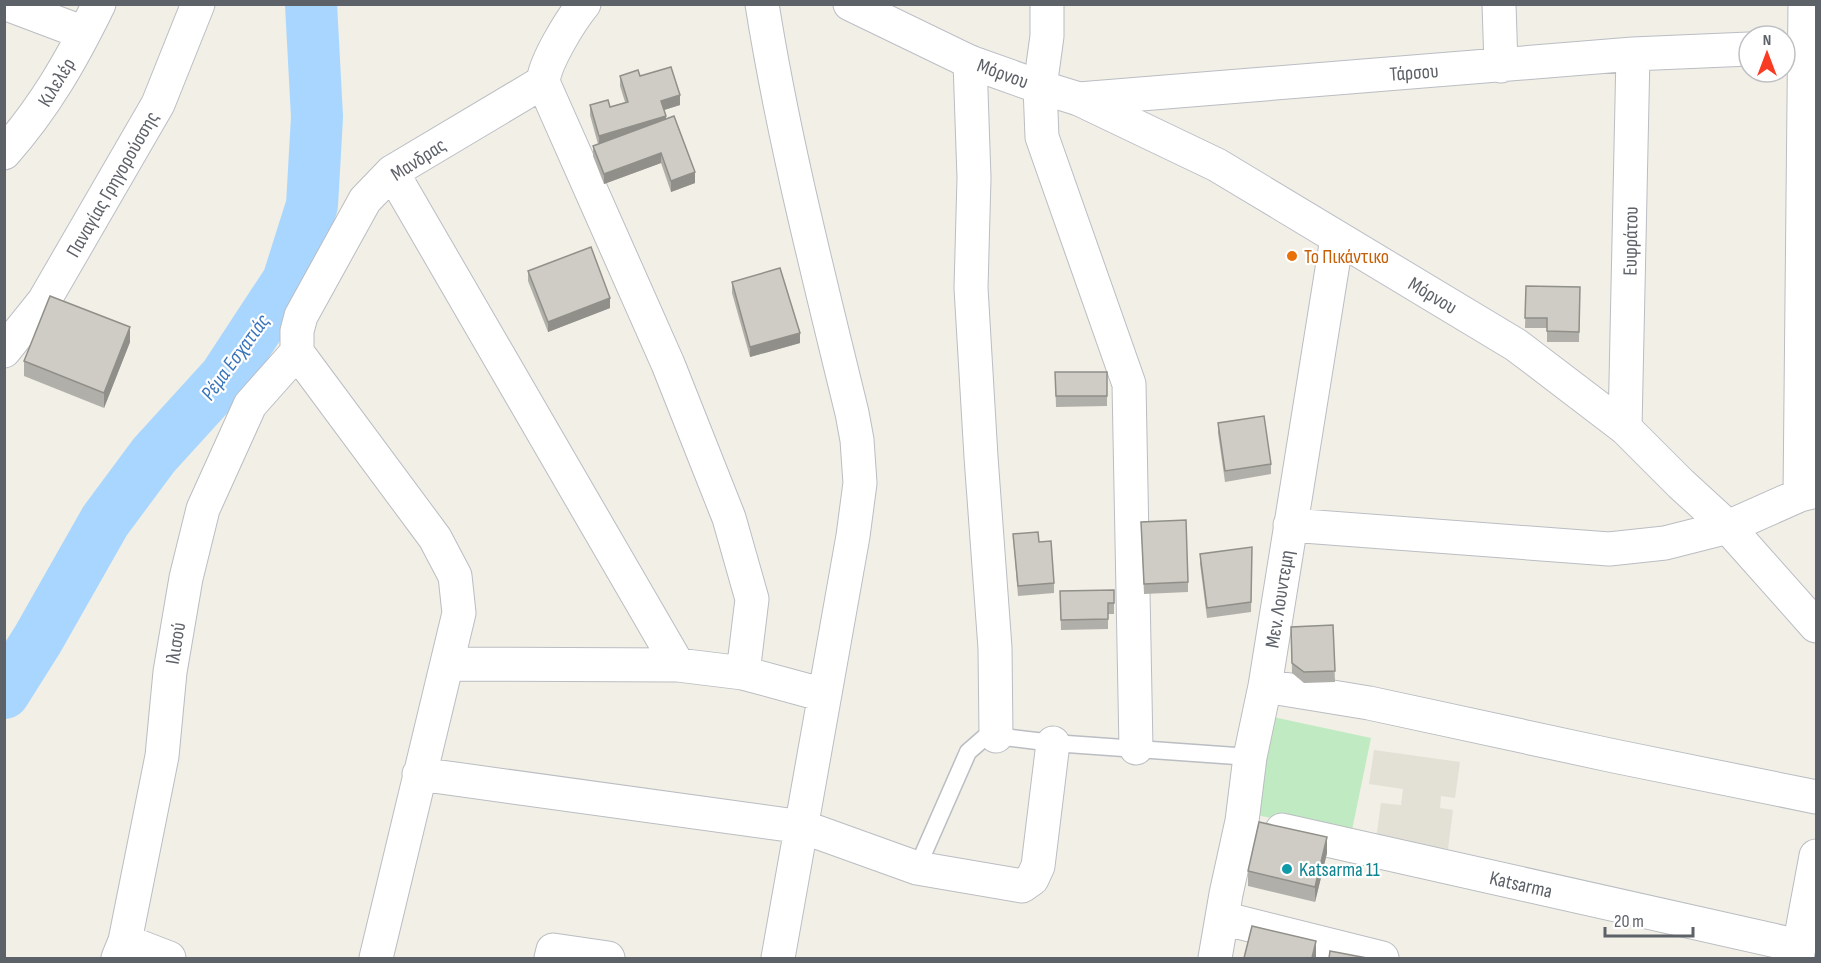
<svg xmlns="http://www.w3.org/2000/svg" width="1821" height="963" viewBox="0 0 1821 963" font-family="'Sofia Sans Condensed',sans-serif">
<rect width="100%" height="100%" fill="#f1efe6"/>
<path fill="#e3e1d6" d="M1374,750L1460,762L1455,798L1441,796L1440,808L1453,810L1448,849L1376,839L1381,803L1401,805L1403,789L1369,784Z"/>
<path fill="#c0ebc2" d="M1273,717L1371,738L1351,835L1252,814Z"/>
<g fill="none" stroke-linecap="round" stroke-linejoin="round">
<path stroke="#a8d6ff" stroke-width="52" d="M4,693L38,639L105,521L154,455L225,377L288,281L312,205L317,117L311,4"/>
<defs>
<path id="lane" d="M917,868L968,752L984,738L996,736L1053,743L1250,757"/>
<path id="street" d="M7,4L84,33
M762,4C784,142 819,277 852,413L857,440L860,483L853,536L778,958
M1047,4V36L1040,87L1042,137L1129,384L1136,748
M1499,4L1501,66
M970,62L974,178L971,288L981,457L995,648L996,736
M543,82L668,364L729,518L752,599L743,673
M1079,99L1633,54L1749,49
M4,153C45,107 72,59 99,4
M392,172L678,665
M297,352L435,538L455,576L459,613L376,958
M297,352V331L301,316L365,200L392,172L543,82C545,62 570,21 584,4
M1625,428L1633,54
M1800,495L1805,4
M1290,525L1609,549L1665,543L1728,527L1800,495L1816,491
M448,664L678,665L743,673L824,695
M1265,686L1369,703L1614,756L1816,797
M419,774L803,827L917,868L1022,886L1032,879L1038,866L1053,743
M1282,830L1799,946
M1222,918L1382,958
M125,941L169,958
M118,958L125,941L162,756L170,672L186,578L203,509L250,405L297,352
M551,958L553,950L608,958
M1215,958L1226,894L1242,821L1250,757L1265,686L1337,238
M1797,958L1816,856"/>
<path id="secondary" d="M850,4L970,62L1040,87L1079,99L1217,165L1516,345L1625,428L1681,484L1728,527L1816,626
M4,351L44,301L158,104L198,4"/>
</defs>
<use href="#lane" stroke="#babdc2" stroke-width="19"/>
<use href="#street" stroke="#babdc2" stroke-width="35"/>
<use href="#secondary" stroke="#bbbec5" stroke-width="35"/>
<use href="#lane" stroke="#fff" stroke-width="16"/>
<use href="#street" stroke="#fff" stroke-width="33"/>
<use href="#secondary" stroke="#fff" stroke-width="33"/>
</g>
<path fill="#b1afa9" d="M620,76H640L680,105L664,110L666,119L695,183L671,192L661,163L604,184L593,156V146L598,144L590,115V105L610,107L625,102L620,86Z
M528,271L610,308L548,332L528,281Z
M732,282L800,343L750,357L732,293Z
M1526,286L1580,287L1579,342H1547V328H1525Z
M130,342L104,408L24,376V361Z
M1055,372H1107V406L1056,407Z
M1218,423L1271,464V474L1225,482L1218,433Z
M1141,522L1188,582V592L1144,594Z
M1013,534L1039,542L1054,583V593L1018,596Z
M1252,547L1251,612L1207,618L1200,564V554Z
M1114,590V614H1108V629L1061,630L1060,591Z
M1333,625L1335,682L1304,683L1292,673L1291,627Z
M1327,853L1315,902L1248,886V871Z"/>
<path fill="#908f89" d="M680,95V105L661,111V101Z
M666,116V126L599,146V136Z
M661,153V163L604,184V174Z
M695,172V183L671,192V181Z
M610,298V308L548,332V322Z
M130,327V342L104,408V393Z
M800,333V343L750,357V347Z
M1327,837V853L1315,902V887Z
M1316,941V958H1312Z"/>
<path fill="#ceccc4" stroke="#908f89" stroke-width="1.5" d="M671,67L680,95L661,101L666,116L599,136L590,105L608,100L610,107L628,102L620,76L638,70L640,76Z
M674,116L695,172L671,181L661,153L604,174L593,146Z
M591,247L610,298L548,322L528,271Z
M780,268L800,333L750,347L732,282Z
M1526,286L1580,287L1579,332L1547,331V318H1525Z
M50,296L130,327L104,393L24,361Z
M1055,372H1107V396H1056Z
M1264,416L1271,464L1225,471L1218,423Z
M1186,520L1188,582L1144,584L1141,522Z
M1038,532L1039,542L1051,541L1054,583L1018,586L1013,534Z
M1252,547L1251,602L1207,608L1200,554Z
M1114,590V603H1108V619L1061,620L1060,591Z
M1333,625L1335,671L1304,672L1292,663L1291,627Z
M1259,822L1327,837L1315,887L1248,871Z
M1252,926L1316,941L1312,958H1244Z
M1330,951L1367,958H1329Z"/>
<circle fill="#e8710a" stroke="#fff" stroke-width="2" cx="1292" cy="256" r="6"/>
<circle fill="#0f9aa8" stroke="#fff" stroke-width="2" cx="1287" cy="869" r="6"/>
<g text-anchor="middle" stroke-width="4.5" stroke-linejoin="round" paint-order="stroke">
<g font-size="20" fill="#5d6168" stroke="#fff">
<text transform="translate(1414 72) rotate(-4)" y="7">Τάρσου</text>
<text transform="translate(1003 73) rotate(20)" y="7">Μόρνου</text>
<text transform="translate(56 82) rotate(-59)" y="7">Κιλελέρ</text>
<text transform="translate(418 159) rotate(-33)" y="7">Μανδρας</text>
<text transform="translate(112 184) rotate(-60)" y="7">Παναγίας Γρηγορούσσης</text>
<text transform="translate(1630 241) rotate(-89)" y="7">Ευφράτου</text>
<text transform="translate(1433 295) rotate(31)" y="7">Μόρνου</text>
<text transform="translate(1279 599) rotate(-81)" y="7">Μεν. Λουντεμη</text>
<text transform="translate(175 643) rotate(-81)" y="7">Ιλισού</text>
<text transform="translate(1521 884) rotate(13)" y="7">Katsarma</text>
</g>
<g font-size="20" fill="#c56008" stroke="#fff" text-anchor="start">
<text x="1304" y="263">Το Πικάντικο</text>
</g>
<g font-size="20" fill="#0d838f" stroke="#fff" text-anchor="start">
<text x="1299" y="876">Katsarma 11</text>
</g>
<g font-size="21" font-style="italic" fill="#3975bc" stroke="#fff">
<text transform="translate(235 357) rotate(-54)" y="7">Ρέμα Εσχατιάς</text>
</g>
</g>
<rect width="1821" height="963" fill="none" stroke="#5d6168" stroke-width="12"/>
<g transform="translate(1767 54)"><circle r="28" fill="#ffffff" stroke="#bec0c3" stroke-width="1.5"/>
<path d="M0-4.5L10 22L0 15L-10 22Z" fill="#fa3b23"/>
<text y="-9" font-size="16" font-weight="bold" text-anchor="middle" fill="#5d6168">N</text>
</g>
<path d="M1605 927v9h88v-9" fill="none" stroke="#5d6168" stroke-width="3"/>
<text x="1614" y="927" font-size="18" fill="#5d6168" stroke="#ffffff" stroke-width="4.5" paint-order="stroke">20 m</text>
</svg>
